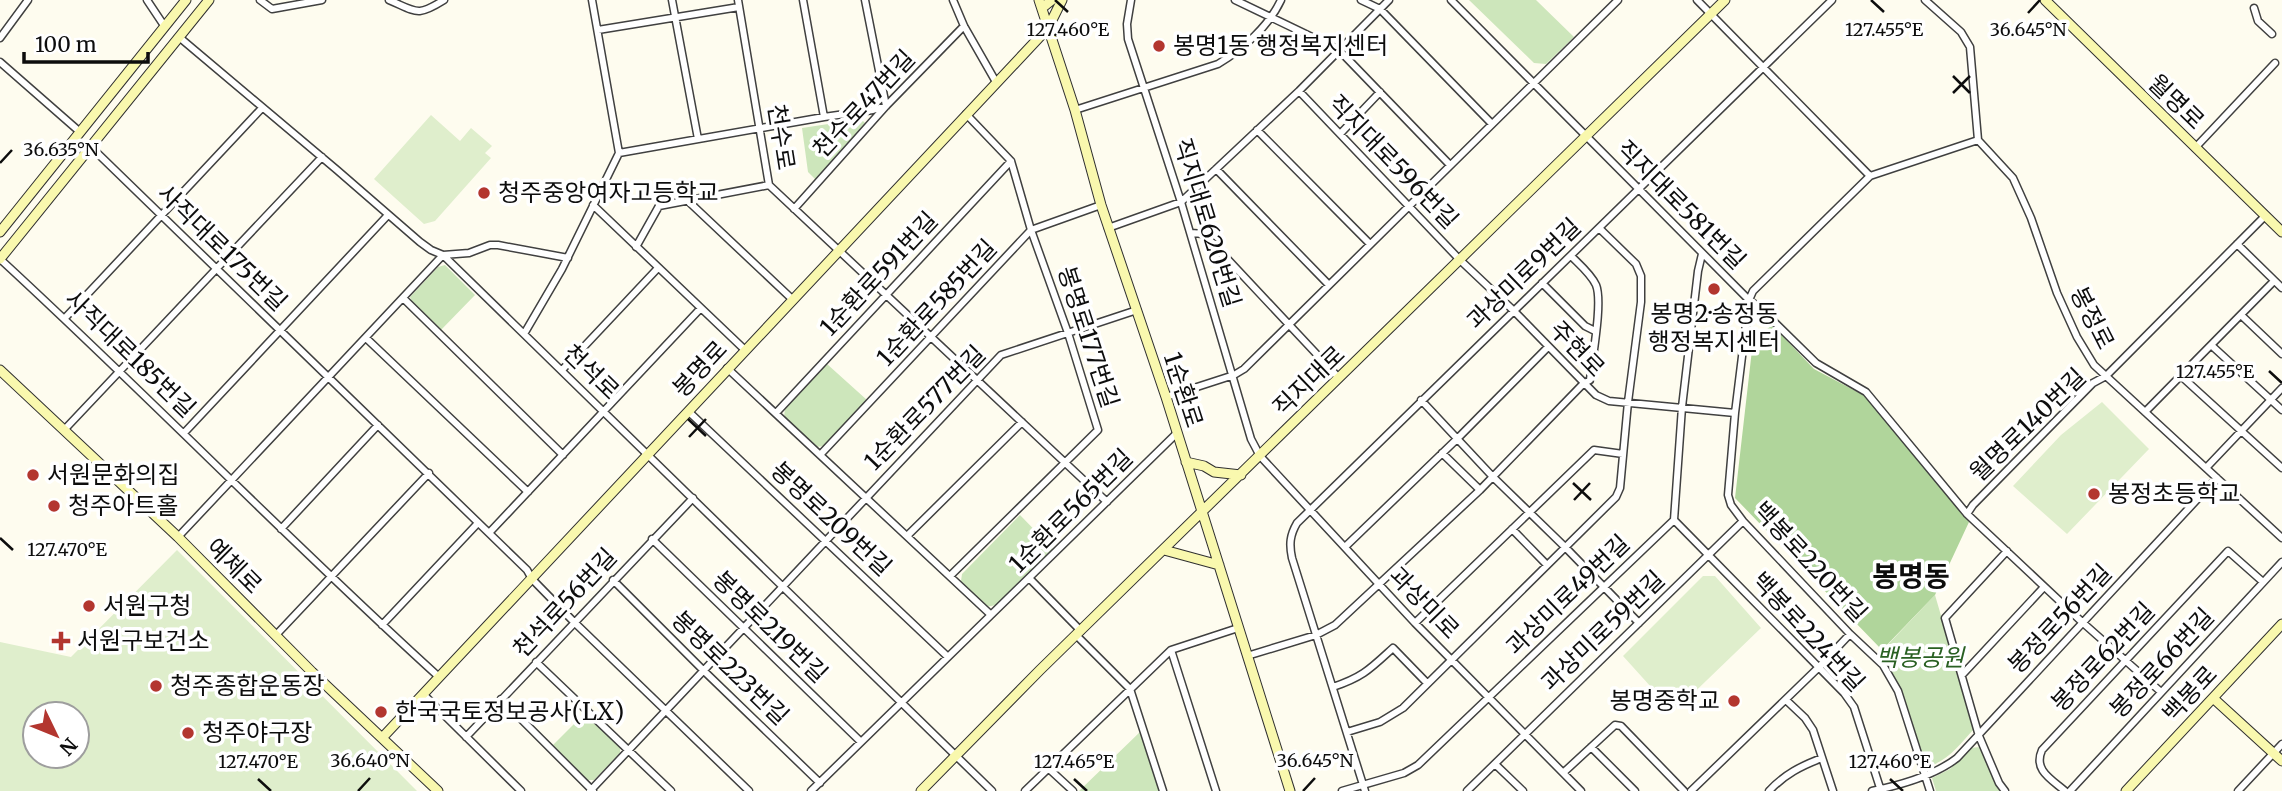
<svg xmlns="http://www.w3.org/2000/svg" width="2282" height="791" viewBox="0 0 2282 791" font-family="Merriweather,'Noto Sans KR',serif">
<rect width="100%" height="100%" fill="#fefcef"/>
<path fill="#cde6bb" d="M1469,0H1536L1574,37L1546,64L1534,63Z
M861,119L865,123L816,180L808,172L802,128Z
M445,265L475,295L440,331L413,304L410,297L438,267Z
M827,364L867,400L824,446L816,447L784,418L785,408Z
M1020,515L1053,549L996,605L986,607L961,581L962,574Z
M1935,595L1974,729C1960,744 1947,763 1925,767L1900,689L1878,655Z
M585,713L620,746V753L594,780H588L553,745Z
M1141,731L1161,791H1079Z
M1980,747L1997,783L2003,791H1936L1932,778L1950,769L1970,748Z"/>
<path fill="#b0d59b" d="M1772,325L1814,369L1865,396L1969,522L1935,595L1882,650L1735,498L1753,341Z"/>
<path fill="#dfeecc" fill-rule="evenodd" d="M431,115L460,141L471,128L492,146L485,153L491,158L435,221L424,224L374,179Z
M2102,402L2149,449L2067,534L2013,486L2061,435Z
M177,550L417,791H0V642L71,657ZM35,714H77V756H35Z
M1703,576H1715L1761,628L1679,707L1670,708L1623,656Z"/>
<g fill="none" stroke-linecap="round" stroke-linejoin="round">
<defs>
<path id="street" d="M147,0L165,27
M260,0L272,9L322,0
M389,0C417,12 417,17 444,0
M672,0L698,139
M738,0L769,185L1107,502
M803,0L824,117
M953,0L964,26L996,82
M1131,0L1127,24L1128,39L1181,202L1251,439L1260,456L1415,623L1581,791
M1235,0L1339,50L1450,165
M1361,0L1380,9L1492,124
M1451,0L1749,300L1760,308L1816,363L1866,392L1967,514L2082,622L2161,692
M1697,0L1870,176
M1925,0L1961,32L1970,47L1978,140L2013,178L2031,218L2057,293L2077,337L2094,365L2282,538
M2254,8L2258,21L2272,34
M598,30L739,7
M179,37L337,170L420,242L431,250L443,255L992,791
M0,38L28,0
M0,62L80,132
M1299,91L1460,260L1514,311L1596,395L1609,401L1735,413
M1075,110L1218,64C1243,49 1269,26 1281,0
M1257,130L1370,244
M1340,134L1380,92
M91,147L527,570L532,579L574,622L749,791
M2195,148L2275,63
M619,153L824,117L873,110L886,106L865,0
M1216,169L1329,285
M688,201L792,299
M593,205L745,350
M794,209L886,106L964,26
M1108,228L1181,202L1299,91L1389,0
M1191,233L1204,234L1339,378
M2237,244L2282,288
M636,247L659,206L769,185
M0,259C149,396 289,541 439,677
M1542,283L1585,326L1595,331
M403,298L563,455
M2241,315L2282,354
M65,318L262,108
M524,334L562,269L619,153L592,0
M366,338L528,492
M2211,345L2282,410
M727,368L990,614
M562,370L658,268
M2181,376L2282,468
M1166,397L1234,375L1244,369L1618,0
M1421,400L1493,477L1566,548L1639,623
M688,411L948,657
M2145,412L2274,281
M776,413L1011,161
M65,429L322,157
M184,433L388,215
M1442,453L1480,490
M820,455L1031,230L1101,205
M2206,468L2282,388
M1967,514L1973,505L2093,383L2106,376L2265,216
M1674,520L1844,693L1854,707L1881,791
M1674,520L1682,407L1698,271L1702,254
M281,529L378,425
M1512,529L1547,565
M489,533L700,309
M907,536L1022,422
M178,537L443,255L469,253L490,245H498L568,258
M652,539L861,742
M1346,546L1458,438L1548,347
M950,576L1098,430L1068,333L1031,230L1011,161L966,114
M1030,579L1081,631
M613,580L704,671L820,783
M1415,623L1594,450L1623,454
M382,625L478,523
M276,635L429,473
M1076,635L1130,689L1163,791
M1171,650L1216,791
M1247,656L1316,635L1335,625L1480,490L1583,384L1590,380C1592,359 1603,302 1596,285C1591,274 1579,264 1571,256
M536,662L671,791
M1962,675L2044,587
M1333,687C1363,677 1370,669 1393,648L1427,683
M423,694L521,791
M501,699L593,791
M1786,700L1805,718L1813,730L1833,791
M1347,732L1380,722L1403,708L1616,497L1620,488L1628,402L1641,302V276L1636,264L1599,228
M466,737L693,498
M1591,747L1635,791
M1495,764L1523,791
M1048,768L1073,791
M1563,773L1615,725L1621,726L1684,791
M590,791L1001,355L1137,310
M811,791L1177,433
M1025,791L1171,650L1238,628
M1342,791L1404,773L1418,765L1674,520
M1365,791L1292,558C1289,544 1290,535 1297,523L1832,0
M1467,791L1743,521
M1691,791L1818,668L1850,634
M1769,791C1785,774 1801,766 1822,758
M1872,791C1901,785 1934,776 1957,758L2217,478
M1930,791L1898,691L1883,665L1850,634L1743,521L1731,505L1728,495L1735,413L1749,300L1753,291L1870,176L1978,140
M2005,791L1999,783L1979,736L1945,618L2007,551
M2065,791C2051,779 2033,770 2042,750L2228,551L2263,582
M2070,791L2282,562
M2238,791L2282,744"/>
<path id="secondary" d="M1039,0L1075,110L1101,205L1166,397L1290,791
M2045,0L2282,232
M1042,8L1052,0
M0,232L186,0
M0,259L209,0
M0,370L178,537L312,672L438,791
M1186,462L1204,466L1214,472L1241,475
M1164,550L1219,565
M2213,698L2282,761
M382,738L1048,28L1062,0
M921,791L1040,670L1725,0
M2126,791L2282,624"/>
</defs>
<use href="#street" stroke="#404040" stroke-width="9"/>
<use href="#secondary" stroke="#2f2f2f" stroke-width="11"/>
<use href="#street" stroke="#fff" stroke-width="6"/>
<use href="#secondary" stroke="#f9f8ae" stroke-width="9"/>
</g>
<path fill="none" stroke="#0d0d0d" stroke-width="2.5" d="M1055,0L1068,12M1871,0L1884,12M2028,13L2040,0M1953,76L1970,93M1953,93L1970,76M0,163L12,150M2269,371L2282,383M688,419L706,436M689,437L706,419M1573,483L1591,500M1574,500L1590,483M0,538L13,550M258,779L271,791M1074,779L1087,791M1890,779L1903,791M358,791L370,778M1303,791L1315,778"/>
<g fill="#b3362f" stroke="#fff" stroke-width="2.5">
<circle cx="1159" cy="46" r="7"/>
<circle cx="484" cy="193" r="7"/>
<circle cx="1714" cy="289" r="7"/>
<circle cx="33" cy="475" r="7"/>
<circle cx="2094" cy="494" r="7"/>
<circle cx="54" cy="506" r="7"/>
<circle cx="89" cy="606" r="7"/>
<path d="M57.5 630.5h7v7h7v7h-7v7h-7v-7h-7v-7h7z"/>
<circle cx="156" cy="686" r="7"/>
<circle cx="1734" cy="701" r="7"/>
<circle cx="381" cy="712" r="7"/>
<circle cx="188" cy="733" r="7"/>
</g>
<g text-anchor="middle" stroke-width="7" stroke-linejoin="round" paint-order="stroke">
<g font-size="24" fill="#0d0d0d" stroke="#fff" text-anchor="start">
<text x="1173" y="54">봉명1동 행정복지센터</text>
<text x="498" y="201">청주중앙여자고등학교</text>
<text x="1714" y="322" text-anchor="middle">봉명2·송정동<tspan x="1714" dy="28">행정복지센터</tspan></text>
<text x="47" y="483">서원문화의집</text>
<text x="2108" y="502">봉정초등학교</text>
<text x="68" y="514">청주아트홀</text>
<text x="103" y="614">서원구청</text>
<text x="77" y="649">서원구보건소</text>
<text x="170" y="694">청주종합운동장</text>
<text x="1720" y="709" text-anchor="end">봉명중학교</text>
<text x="395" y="720">한국국토정보공사(LX)</text>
<text x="202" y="741">청주야구장</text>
</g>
<g font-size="24" fill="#0d0d0d" stroke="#fff">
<text transform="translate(2176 102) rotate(44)" y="8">월명로</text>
<text transform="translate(864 104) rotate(-47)" y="8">천수로47번길</text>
<text transform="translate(781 137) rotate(81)" y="8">천수로</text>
<text transform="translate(1393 162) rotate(46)" y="8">직지대로596번길</text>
<text transform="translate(1681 205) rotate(45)" y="8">직지대로581번길</text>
<text transform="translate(1207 223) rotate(73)" y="8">직지대로620번길</text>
<text transform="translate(222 248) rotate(44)" y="8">사직대로175번길</text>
<text transform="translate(879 274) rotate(-47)" y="8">1순환로591번길</text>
<text transform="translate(1524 274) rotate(-44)" y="8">과상미로9번길</text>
<text transform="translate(937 303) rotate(-47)" y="8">1순환로585번길</text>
<text transform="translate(2092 318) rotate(63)" y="8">봉정로</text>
<text transform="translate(1088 337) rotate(72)" y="8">봉명로177번길</text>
<text transform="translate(1577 349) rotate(46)" y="8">주현로</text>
<text transform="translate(130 354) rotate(44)" y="8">사직대로185번길</text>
<text transform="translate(700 369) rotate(-47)" y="8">봉명로</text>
<text transform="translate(591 372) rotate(44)" y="8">천석로</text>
<text transform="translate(1309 381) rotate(-44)" y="8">직지대로</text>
<text transform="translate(1183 390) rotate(72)" y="8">1순환로</text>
<text transform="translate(925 408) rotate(-46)" y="8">1순환로577번길</text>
<text transform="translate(2028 425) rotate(-44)" y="8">월명로140번길</text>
<text transform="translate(1071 511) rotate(-45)" y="8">1순환로565번길</text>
<text transform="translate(831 519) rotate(43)" y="8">봉명로209번길</text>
<text transform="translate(1810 562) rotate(47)" y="8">백봉로220번길</text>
<text transform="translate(234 566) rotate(45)" y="8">예체로</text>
<text transform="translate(1568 595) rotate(-44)" y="8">과상미로49번길</text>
<text transform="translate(565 603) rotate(-47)" y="8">천석로56번길</text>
<text transform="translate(1424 603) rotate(46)" y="8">과상미로</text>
<text transform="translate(2060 619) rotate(-47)" y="8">봉정로56번길</text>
<text transform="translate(770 627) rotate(44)" y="8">봉명로219번길</text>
<text transform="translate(1603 631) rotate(-44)" y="8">과상미로59번길</text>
<text transform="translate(1808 632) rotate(47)" y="8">백봉로224번길</text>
<text transform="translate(2103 657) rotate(-47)" y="8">봉정로62번길</text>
<text transform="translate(2162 663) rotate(-47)" y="8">봉정로66번길</text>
<text transform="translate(730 668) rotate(44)" y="8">봉명로223번길</text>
<text transform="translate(2190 694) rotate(-47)" y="8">백봉로</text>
</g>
<g font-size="24" font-style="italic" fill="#296022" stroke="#fff">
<text x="1920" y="666">백봉공원</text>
</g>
<g font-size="28" font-weight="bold" fill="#0d0d0d" stroke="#fff">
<text x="1911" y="586">봉명동</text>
</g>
</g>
<g font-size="18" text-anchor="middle" fill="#0d0d0d" stroke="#fff" stroke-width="7" stroke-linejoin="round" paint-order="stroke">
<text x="1068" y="36">127.460°E</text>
<text x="1884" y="36">127.455°E</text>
<text x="2028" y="36">36.645°N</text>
<text x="61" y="156">36.635°N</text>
<text x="2215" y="378">127.455°E</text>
<text x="67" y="556">127.470°E</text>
<text x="370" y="767">36.640°N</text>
<text x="1315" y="767">36.645°N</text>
<text x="258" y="768">127.470°E</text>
<text x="1074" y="768">127.465°E</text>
<text x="1890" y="768">127.460°E</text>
</g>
<g transform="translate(56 735) rotate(133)"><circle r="33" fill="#ffffff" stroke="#9e9e9e" stroke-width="2"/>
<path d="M0-5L12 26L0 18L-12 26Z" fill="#b3362f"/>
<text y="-10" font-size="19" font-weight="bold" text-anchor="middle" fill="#0d0d0d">N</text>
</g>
<path d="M24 52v10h124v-10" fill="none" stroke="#0d0d0d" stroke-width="3.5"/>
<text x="35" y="52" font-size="21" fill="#0d0d0d" stroke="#ffffff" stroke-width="5" paint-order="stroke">100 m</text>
</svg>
